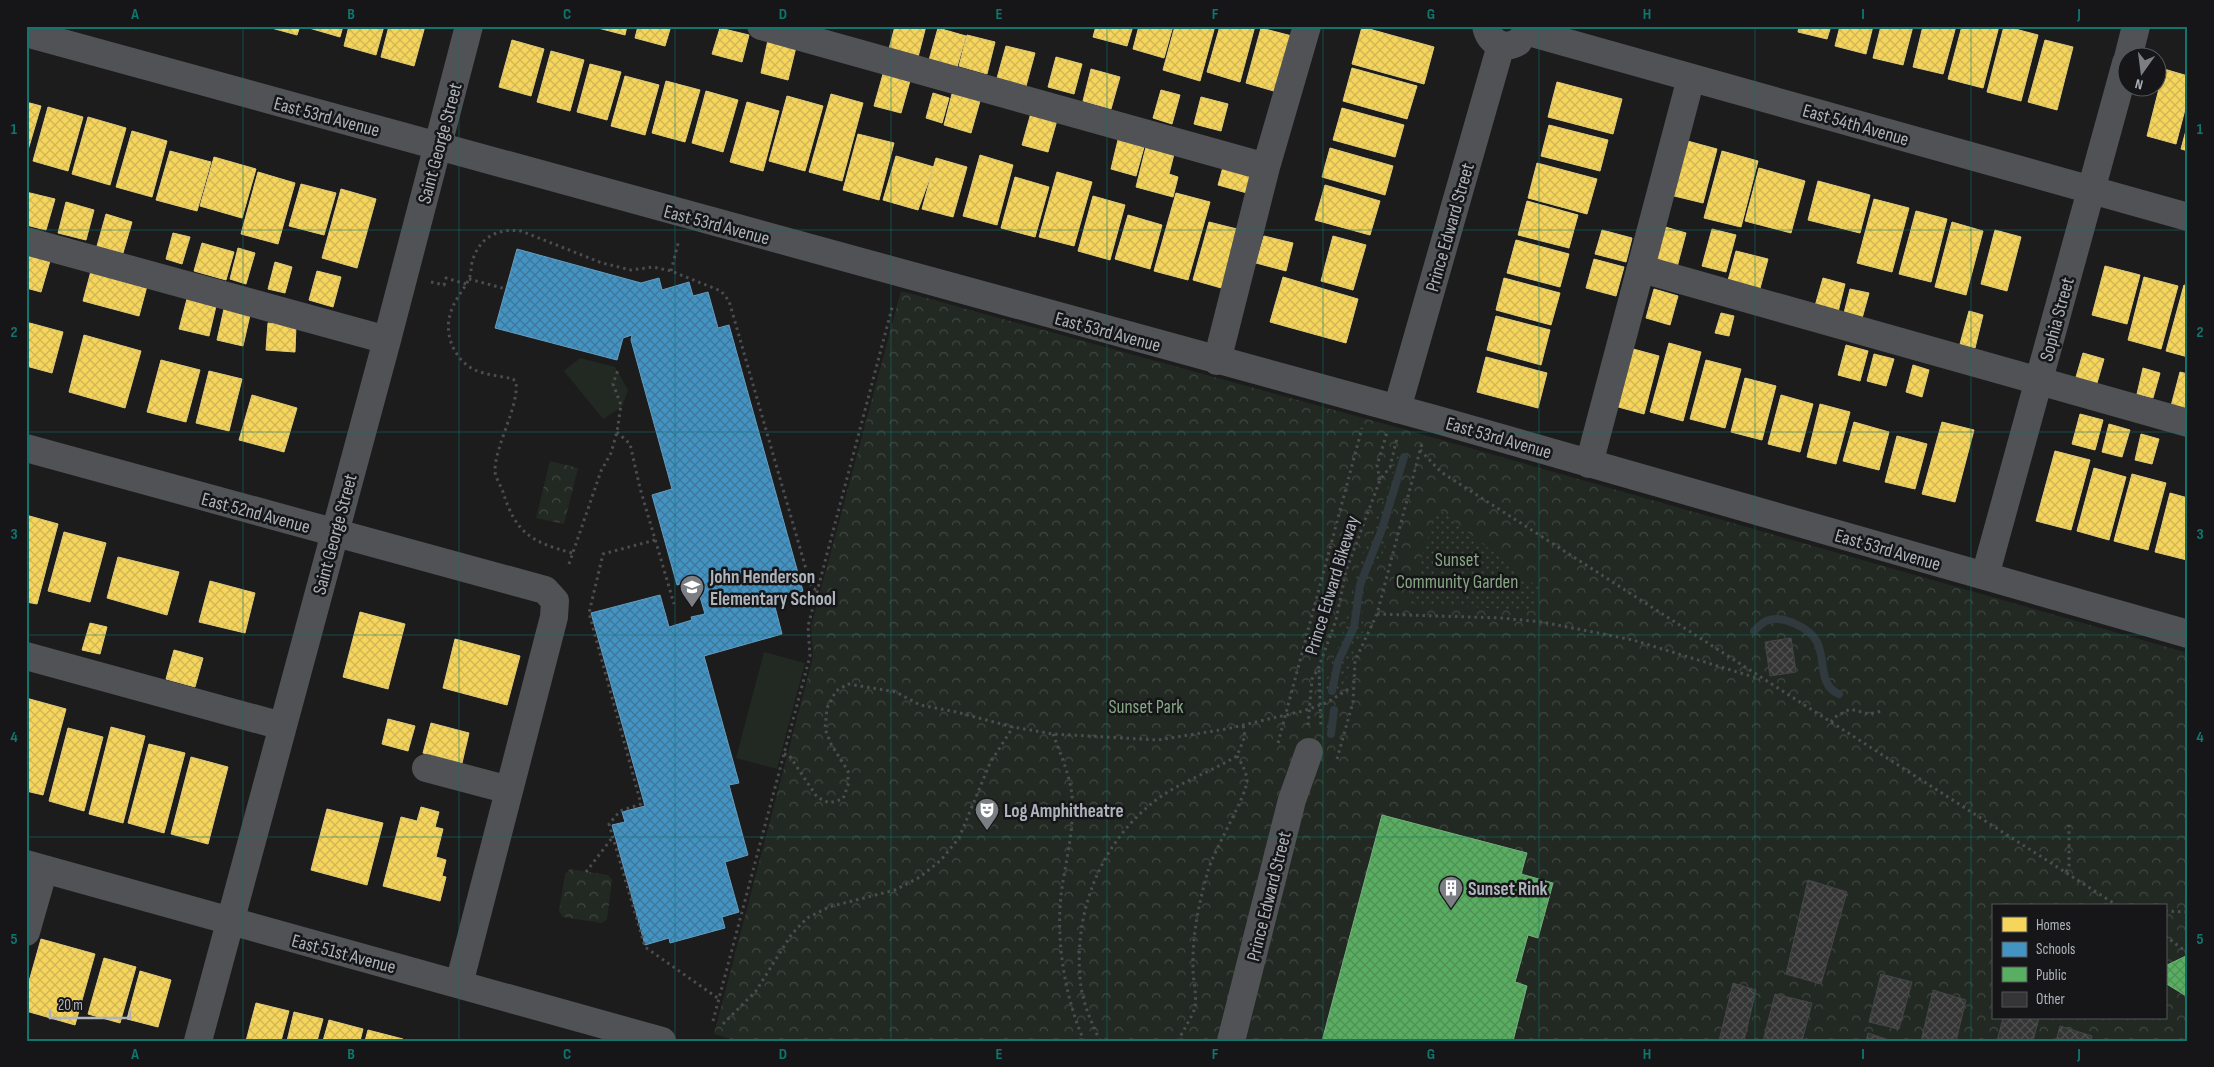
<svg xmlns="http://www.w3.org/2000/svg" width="2214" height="1067" viewBox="0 0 2214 1067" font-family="'Sofia Sans Condensed',sans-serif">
<defs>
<pattern id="park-crowns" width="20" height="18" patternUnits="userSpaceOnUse" patternTransform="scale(1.25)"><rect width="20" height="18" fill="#222922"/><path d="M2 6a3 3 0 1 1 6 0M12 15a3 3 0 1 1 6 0" fill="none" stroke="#404640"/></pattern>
<pattern id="garden-dots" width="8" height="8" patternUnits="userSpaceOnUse" patternTransform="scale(1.25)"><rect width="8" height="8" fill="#222922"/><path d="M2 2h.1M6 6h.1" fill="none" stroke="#404640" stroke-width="1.8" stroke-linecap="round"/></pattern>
<pattern id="homes-cross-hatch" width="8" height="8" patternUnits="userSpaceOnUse" patternTransform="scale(1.25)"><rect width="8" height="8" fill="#f6d55c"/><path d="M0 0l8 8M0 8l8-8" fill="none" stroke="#cfb555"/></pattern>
<pattern id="schools-cross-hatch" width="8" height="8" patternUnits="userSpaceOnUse" patternTransform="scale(1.25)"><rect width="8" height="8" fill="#4393c3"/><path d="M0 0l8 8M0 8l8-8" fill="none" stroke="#3e7799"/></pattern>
<pattern id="public-cross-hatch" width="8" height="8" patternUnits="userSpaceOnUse" patternTransform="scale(1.25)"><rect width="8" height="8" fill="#5aae61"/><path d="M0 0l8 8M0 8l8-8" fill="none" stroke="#509057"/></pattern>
<pattern id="building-cross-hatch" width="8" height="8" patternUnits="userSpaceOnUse" patternTransform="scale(1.25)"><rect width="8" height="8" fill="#353536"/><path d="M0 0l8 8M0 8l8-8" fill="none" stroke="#505051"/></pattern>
</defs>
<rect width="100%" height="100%" fill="#1c1c1c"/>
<path fill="#222922" d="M580,358L615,367L628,390L622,407L603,419L564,371Z
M764,652L805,663L777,769L736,758Z"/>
<path fill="url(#park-crowns)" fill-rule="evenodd" d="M901,291L1396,427L2188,653V1041H738L714,1034L813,657L811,626ZM1993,906H2165V1018H1993Z
M550,461L578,468L564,524L536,518Z
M570,869L608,875L612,880L607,919L602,923L563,917L559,911L565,874Z"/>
<path fill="url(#garden-dots)" d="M1398,453L1406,455L1383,553L1370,574L1366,590L1362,613L1364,630L1355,646L1346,682L1336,694L1326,697C1324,672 1337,655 1343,632C1351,604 1355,574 1365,547C1377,515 1390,487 1398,453Z
M1437,508L1539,588L1532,611L1408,603Z"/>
<path fill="url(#homes-cross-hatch)" stroke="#e0cb79" d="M264,26H300L297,35Z
M310,26H343L340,37L309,28Z
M349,26H384L376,55L344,46Z
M389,26H425L414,66L381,57Z
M598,26H627L625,35L598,28Z
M638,26H671L665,46L635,38Z
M895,26H926L918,57L889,49Z
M1096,26H1133L1127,46L1093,37Z
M1139,26H1173L1164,58L1133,49Z
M1175,26H1215L1200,81L1163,70Z
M1220,26H1255L1240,82L1207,72Z
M1799,26H1831L1827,39L1798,32Z
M1840,26H1873L1866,54L1835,46Z
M1881,26H1913L1903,65L1873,58Z
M1923,26H1956L1943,74L1913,67Z
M1962,26H1999L1983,88L1948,79Z
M2004,26L2038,35L2021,101L1987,92Z
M1362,27L1434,47L1424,84L1352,64Z
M720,28L749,35L742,62L712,54Z
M938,28L966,36L957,67L929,60Z
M1261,28L1292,36L1277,92L1246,83Z
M967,35L995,42L987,74L959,66Z
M512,40L544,49L531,96L499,87Z
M768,40L796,47L788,80L761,73Z
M2045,40L2073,47L2057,110L2028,102Z
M1006,46L1035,53L1026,86L997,78Z
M551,51L584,60L570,111L537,102Z
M1056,57L1082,64L1074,94L1048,87Z
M590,64L621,72L607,120L577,112Z
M1352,68L1417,86L1407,119L1343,101Z
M1091,69L1120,77L1111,109L1083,101Z
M2164,69L2188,76V98L2176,144L2147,136Z
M883,74L910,81L901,113L874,106Z
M625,76L659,85L645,135L611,126Z
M666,81L700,90L685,142L652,133Z
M1557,82L1622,99L1613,134L1548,117Z
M1161,90L1180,95L1172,124L1153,118Z
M706,91L738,100L723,152L692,143Z
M933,93L949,98L942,123L926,118Z
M831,94L863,103L842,181L809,172Z
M952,94L980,101L971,133L944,125Z
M787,96L823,106L805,171L769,161Z
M1201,97L1228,104L1221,131L1194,124Z
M26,102L41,106L26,157Z
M747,102L779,111L763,171L730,162Z
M48,107L83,117L68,171L33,161Z
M1342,108L1404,125L1395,157L1333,140Z
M1031,113L1057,120L1048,152L1022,145Z
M88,117L126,128L110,185L72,174Z
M2188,123V151L2181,149Z
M1549,125L1608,140L1600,171L1541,156Z
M132,131L167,141L152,197L116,187Z
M858,134L894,143L879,200L843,190Z
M1680,139L1717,149L1703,203L1666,194Z
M1118,140L1144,147L1136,176L1111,169Z
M1146,147L1174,154L1169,174L1178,177L1173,197L1136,187Z
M1330,148L1393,166L1385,195L1322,177Z
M170,151L211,162L197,211L156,200Z
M1722,151L1758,161L1741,227L1704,218Z
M980,155L1013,165L997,225L963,216Z
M896,156L934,167L918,210L883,200Z
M214,157L256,169L242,218L200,206Z
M936,158L967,167L953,217L922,209Z
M1537,163L1597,179L1587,214L1528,198Z
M1223,167L1253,175L1247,193L1218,185Z
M1759,168L1805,181L1791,233L1745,221Z
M258,172L295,183L278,244L241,234Z
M1057,172L1092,182L1074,246L1039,237Z
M1015,177L1049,187L1035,237L1001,228Z
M1818,181L1870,195L1860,233L1808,220Z
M301,184L336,193L324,235L289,226Z
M1325,185L1380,201L1370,235L1315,220Z
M341,189L376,199L357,268L322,258Z
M26,192L55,199L46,230L26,225Z
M1176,193L1210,202L1188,280L1154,271Z
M1093,196L1125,205L1110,260L1078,251Z
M1874,199L1909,208L1892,272L1857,263Z
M1527,201L1578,215L1569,248L1518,235Z
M66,202L94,210L86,240L58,233Z
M1916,211L1947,219L1931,282L1899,274Z
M106,214L132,222L123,253L97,246Z
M1128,215L1162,225L1150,269L1115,259Z
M1209,222L1241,230L1225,289L1193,280Z
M1952,222L1983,231L1966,295L1935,287Z
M1662,226L1686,233L1677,267L1652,261Z
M1712,229L1736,235L1726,272L1702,266Z
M1602,230L1632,238L1626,262L1595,254Z
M1995,230L2021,237L2007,291L1981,284Z
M173,233L190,237L182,264L166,259Z
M1264,236L1293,243L1286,271L1256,263Z
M1333,236L1366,245L1353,290L1321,281Z
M1516,240L1569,254L1560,287L1507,273Z
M202,243L234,252L226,280L194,271Z
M238,248L255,253L246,284L230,279Z
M1736,251L1768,259L1759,292L1727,284Z
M26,255L50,261L41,292L26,288Z
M1594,259L1624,267L1616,296L1586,288Z
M275,262L292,267L285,293L268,289Z
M2105,266L2140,275L2127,324L2092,315Z
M91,271L147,286L139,316L83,301Z
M317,271L341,277L333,307L309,300Z
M1283,277L1358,299L1346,343L1270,322Z
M2144,277L2178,286L2161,349L2128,340Z
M1504,278L1560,293L1551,325L1496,310Z
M1823,278L1845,284L1838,312L1815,306Z
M2184,285L2188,286V357L2166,351Z
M1654,289L1678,296L1670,325L1646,318Z
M1850,289L1869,293L1861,322L1843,317Z
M187,299L216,306L209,336L179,329Z
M224,309L250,315L243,346L217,340Z
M1969,311L1983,315L1975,348L1960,344Z
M1721,313L1734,316L1729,336L1715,333Z
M1496,316L1550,330L1541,365L1487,350Z
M26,322L63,332L52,373L26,366Z
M268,323L296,325L295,352L266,350Z
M84,335L141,351L125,408L69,392Z
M1669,343L1701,352L1683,421L1650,412Z
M1846,345L1868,351L1860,381L1838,375Z
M1626,347L1659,356L1644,414L1611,405Z
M2083,353L2104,359L2097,383L2076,377Z
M1874,354L1894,359L1886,386L1867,381Z
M1486,357L1547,373L1538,408L1477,392Z
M161,360L200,370L186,422L147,412Z
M1706,360L1741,369L1725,428L1690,419Z
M1913,365L1929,370L1922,397L1906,392Z
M2143,368L2160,373L2153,398L2137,394Z
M209,371L242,379L229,431L196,423Z
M2180,372L2188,374V410L2171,406Z
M1745,378L1776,386L1762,440L1731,432Z
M252,395L297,408L284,452L239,440Z
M1781,395L1813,404L1800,452L1768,444Z
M1820,404L1850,412L1836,464L1807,457Z
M2080,414L2103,420L2095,450L2072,444Z
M1854,422L1889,432L1879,470L1843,461Z
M1942,422L1974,430L1955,502L1922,494Z
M2109,424L2130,430L2122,457L2102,452Z
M2141,434L2159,439L2152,464L2135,460Z
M1897,436L1927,444L1915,489L1885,482Z
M2055,451L2090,460L2071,530L2036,521Z
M2094,468L2126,477L2109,540L2077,531Z
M2132,474L2166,483L2148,550L2114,541Z
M2170,493L2188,498L2187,560L2155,552Z
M26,515L58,524L37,604L26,602Z
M64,532L106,543L90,602L48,591Z
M118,557L179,572L167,615L107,598Z
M210,581L255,593L245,633L199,622Z
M360,612L405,624L388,689L343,677Z
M90,623L107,627L100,654L82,650Z
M455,639L520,656L507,705L443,688Z
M174,650L203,658L195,687L166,679Z
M26,698L66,709L43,795L26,791Z
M388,719L415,726L408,751L382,744Z
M431,723L469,733L462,763L423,753Z
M111,727L145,736L123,823L89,814Z
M68,728L103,737L84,811L49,801Z
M149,744L185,753L164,833L128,823Z
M191,757L228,767L208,844L171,834Z
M421,807L439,812L435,827L443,829L436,857L446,860L442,876L446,877L440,901L383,886L401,817L417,821Z
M327,809L383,823L367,885L311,870Z
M41,939L95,954L75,1025L26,1011V992Z
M104,958L136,967L120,1023L88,1014Z
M140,971L171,980L158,1027L127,1019Z
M256,1003L289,1011L281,1041H246Z
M294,1012L323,1019L317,1041H287Z
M329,1020L363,1029L360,1041H323Z
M368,1030L403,1039L402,1041H365Z"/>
<path fill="url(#schools-cross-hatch)" stroke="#639dc1" d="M517,249L641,283L659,278L662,290L689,282L693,296L708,292L718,328L729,325L803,591L773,599L782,634L704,656L739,783L729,785L748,855L725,862L739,912L722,917L725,928L670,943L669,938L645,945L612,825L625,822L622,812L645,806L591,613L660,595L669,627L692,620L691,617L705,614L695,580L677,585L652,495L672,489L631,340L632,335L623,338L617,360L495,328Z"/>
<path fill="url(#public-cross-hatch)" stroke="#73b07c" d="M1382,815L1527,853L1521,874L1553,883L1538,938L1528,935L1515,982L1527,986L1513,1041H1322Z
M2188,955V997L2165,983V966Z"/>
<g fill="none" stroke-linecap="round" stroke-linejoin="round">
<path stroke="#2f393e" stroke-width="8" d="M1754,631C1757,628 1762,623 1766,621C1782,614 1810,628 1817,642C1826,659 1818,686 1839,694
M1332,691L1338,662L1354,627L1360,585L1382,529L1404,457
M1331,734L1334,710"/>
</g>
<path fill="url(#building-cross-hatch)" stroke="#444648" d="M1791,638L1796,672L1770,676L1765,642Z
M1808,880L1847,892L1821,984L1786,974Z
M1881,974L1912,982L1899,1029L1869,1022Z
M1733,983L1756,990L1744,1041H1719Z
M1933,990L1966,1000L1956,1041H1921Z
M1775,994L1812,1003L1802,1041H1763Z
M2003,1018H2039L2033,1041H1997Z
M2060,1026L2092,1036L2091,1041H2056Z
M1868,1033L1892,1041H1866Z"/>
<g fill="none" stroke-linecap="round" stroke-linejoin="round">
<path stroke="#4c4d50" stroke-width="3" stroke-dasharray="2.5 4" stroke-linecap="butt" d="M671,271L679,240
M469,279L506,289
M431,282L444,285L446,278L466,284
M617,432L630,444L640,488L674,604
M1420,450L1441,472L2118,906
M1380,480L1377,465L1387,433
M655,540L603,554L589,613L641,804L620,811L609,824L645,947L719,999
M572,553C532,542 516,534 503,492C501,486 495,477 495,471C495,445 519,407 516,382L513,379C501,376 486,375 475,370C455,361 444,335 450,315C453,302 462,292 468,281C471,276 471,269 472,262C479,238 496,228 521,231L602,263L631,270L653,267L671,271L721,291L729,301L810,583L812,588L817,590
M569,564L601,471L611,453L617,432L621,405L613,384L618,370
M1377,614L1501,618L1542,622L1633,640L1760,679
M1319,670L1321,728
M1831,722L1835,717L1850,709L1869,714L1882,711
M1308,725L1312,679L1318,669L1336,620L1346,571L1380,480L1390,467L1397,438
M1053,734C1060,753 1070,775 1072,796C1075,828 1065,863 1061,895C1056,943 1065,997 1084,1041
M1278,743L1362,428
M784,754L789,755L817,797L829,803L843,799L848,785V771L831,744L825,729L827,708L836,691L848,684L896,692L920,705L956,712L1013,727L1053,734L1158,740L1226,729L1303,711L1326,703L1352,687
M1337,759L1353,702L1355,661L1377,614L1422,443
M586,872L612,838
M2066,872L2069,866V825
M2165,911L2188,912
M2165,936L2188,953
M713,1021L810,656L808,626L893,304
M723,1024L756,991L791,935L807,918L829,907L895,890L920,877L941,860L959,838L990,763L1013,727
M1100,1041C1092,1024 1084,1006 1081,987C1072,919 1097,848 1151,804C1176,783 1209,773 1237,756L1245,736L1243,725
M1178,1041C1182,1032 1193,1016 1195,1007C1197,995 1193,981 1193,969C1192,936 1199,902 1208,871C1214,849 1247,796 1247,780C1246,771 1242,764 1237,756"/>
<path stroke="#505255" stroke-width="28" d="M761,26L1266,167
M1486,26C1489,42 1504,51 1518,42
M1525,31L2188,217
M26,33L1438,420L2188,634
M2128,58L2136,26
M26,241L387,340
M1642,269L2188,423
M1217,361L1266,167L1307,26
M1397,409L1501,45
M26,448L545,590L555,601L554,617L459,984
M1589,464L1691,78
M1985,576L2126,63
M26,656L282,726
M426,768L509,790
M26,864L662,1041
M26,932L44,869
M198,1041L387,340L469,26
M1231,1041L1292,800L1309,752"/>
</g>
<path fill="none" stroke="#0f766e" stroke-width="1" stroke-opacity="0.55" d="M243,26V1041M459,26V1041M675,26V1041M891,26V1041M1107,26V1041M1323,26V1041M1539,26V1041M1755,26V1041M1971,26V1041M26,230H2188M26,432H2188M26,635H2188M26,837H2188"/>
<defs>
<symbol id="school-pin" viewBox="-11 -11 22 30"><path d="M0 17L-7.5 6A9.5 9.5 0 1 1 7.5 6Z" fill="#7b7f84" stroke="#161618"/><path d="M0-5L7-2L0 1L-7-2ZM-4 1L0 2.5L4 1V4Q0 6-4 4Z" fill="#fff"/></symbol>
<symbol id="theatre-pin" viewBox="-11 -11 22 30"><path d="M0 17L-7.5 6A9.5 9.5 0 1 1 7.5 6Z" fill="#7b7f84" stroke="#161618"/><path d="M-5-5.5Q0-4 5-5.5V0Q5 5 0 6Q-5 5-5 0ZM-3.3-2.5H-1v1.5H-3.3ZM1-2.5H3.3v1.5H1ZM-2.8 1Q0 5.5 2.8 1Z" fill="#fff"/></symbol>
<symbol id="building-pin" viewBox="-11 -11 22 30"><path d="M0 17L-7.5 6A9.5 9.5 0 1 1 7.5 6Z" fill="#7b7f84" stroke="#161618"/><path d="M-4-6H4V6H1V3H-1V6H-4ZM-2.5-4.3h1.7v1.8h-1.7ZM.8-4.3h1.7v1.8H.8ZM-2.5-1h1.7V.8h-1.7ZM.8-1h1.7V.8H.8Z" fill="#fff"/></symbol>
</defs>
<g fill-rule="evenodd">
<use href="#school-pin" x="678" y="573" width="28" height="38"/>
<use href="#theatre-pin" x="973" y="796" width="28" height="38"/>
<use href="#building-pin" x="1437" y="874" width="28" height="38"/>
</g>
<g text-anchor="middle" stroke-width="5" stroke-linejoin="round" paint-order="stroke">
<g font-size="19" fill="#aeb4bc" stroke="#161618">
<text transform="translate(327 116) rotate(15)" y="7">East 53rd Avenue</text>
<text transform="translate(1856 124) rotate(16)" y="7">East 54th Avenue</text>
<text transform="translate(439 143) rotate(-75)" y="7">Saint George Street</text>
<text transform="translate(717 224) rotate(15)" y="7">East 53rd Avenue</text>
<text transform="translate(1449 227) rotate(-74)" y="7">Prince Edward Street</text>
<text transform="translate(2056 319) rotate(-75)" y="7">Sophia Street</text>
<text transform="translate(1108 331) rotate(15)" y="7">East 53rd Avenue</text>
<text transform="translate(1499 437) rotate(16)" y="7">East 53rd Avenue</text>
<text transform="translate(256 512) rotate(15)" y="7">East 52nd Avenue</text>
<text transform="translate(334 534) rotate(-75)" y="7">Saint George Street</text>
<text transform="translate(1888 549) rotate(16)" y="7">East 53rd Avenue</text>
<text transform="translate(1331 585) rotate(-73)" y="7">Prince Edward Bikeway</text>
<text transform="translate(1268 896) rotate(-76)" y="7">Prince Edward Street</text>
<text transform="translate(344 953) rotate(15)" y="7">East 51st Avenue</text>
</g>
<g font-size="19" fill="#88a785" stroke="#161618">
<text x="1457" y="566">Sunset<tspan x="1457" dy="22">Community Garden</tspan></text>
<text x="1146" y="713">Sunset Park</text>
</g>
<g font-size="19" font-weight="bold" fill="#aeb4bc" stroke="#161618" text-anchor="start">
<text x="710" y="583">John Henderson<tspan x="710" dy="22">Elementary School</tspan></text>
<text x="1004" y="817">Log Amphitheatre</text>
<text x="1468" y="895">Sunset Rink</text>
</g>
</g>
<rect width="2214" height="1067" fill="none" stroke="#161618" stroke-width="55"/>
<rect x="1992" y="904" width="175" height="115" fill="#161618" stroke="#53555a"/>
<rect x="2002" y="917" width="25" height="15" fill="#f6d55c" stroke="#53555a"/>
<text x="2036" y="930" font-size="15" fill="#aeb4bc">Homes</text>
<rect x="2002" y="942" width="25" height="15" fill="#4393c3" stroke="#53555a"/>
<text x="2036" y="954" font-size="15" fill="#aeb4bc">Schools</text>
<rect x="2002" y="967" width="25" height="15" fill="#5aae61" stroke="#53555a"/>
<text x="2036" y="980" font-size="15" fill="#aeb4bc">Public</text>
<rect x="2002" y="992" width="25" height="15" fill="#353536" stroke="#53555a"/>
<text x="2036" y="1004" font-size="15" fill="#aeb4bc">Other</text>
<g transform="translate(2142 72) rotate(194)"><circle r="24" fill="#161618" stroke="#53555a"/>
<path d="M0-4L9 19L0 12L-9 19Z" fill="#7b7f84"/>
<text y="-8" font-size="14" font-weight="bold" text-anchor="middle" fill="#aeb4bc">N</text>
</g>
<path d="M50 1010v8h80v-8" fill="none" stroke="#aeb4bc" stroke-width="2.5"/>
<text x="58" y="1010" font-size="15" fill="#aeb4bc" stroke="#161618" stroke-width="4" paint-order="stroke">20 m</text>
<rect x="28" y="28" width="2158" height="1012" fill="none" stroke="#0f766e" stroke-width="2"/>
<g font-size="16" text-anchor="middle" font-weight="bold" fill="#0f766e">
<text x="135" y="19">A</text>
<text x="351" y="19">B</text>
<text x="567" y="19">C</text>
<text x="783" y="19">D</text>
<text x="999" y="19">E</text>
<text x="1215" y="19">F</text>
<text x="1431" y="19">G</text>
<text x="1647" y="19">H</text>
<text x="1863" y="19">I</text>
<text x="2079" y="19">J</text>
<text x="14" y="134">1</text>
<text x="2200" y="134">1</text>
<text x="14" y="337">2</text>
<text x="2200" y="337">2</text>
<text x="14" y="539">3</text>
<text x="2200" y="539">3</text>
<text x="14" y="742">4</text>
<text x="2200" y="742">4</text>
<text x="14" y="944">5</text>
<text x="2200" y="944">5</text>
<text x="135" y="1059">A</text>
<text x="351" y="1059">B</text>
<text x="567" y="1059">C</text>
<text x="783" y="1059">D</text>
<text x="999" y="1059">E</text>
<text x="1215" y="1059">F</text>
<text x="1431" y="1059">G</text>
<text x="1647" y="1059">H</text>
<text x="1863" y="1059">I</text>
<text x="2079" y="1059">J</text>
</g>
</svg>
